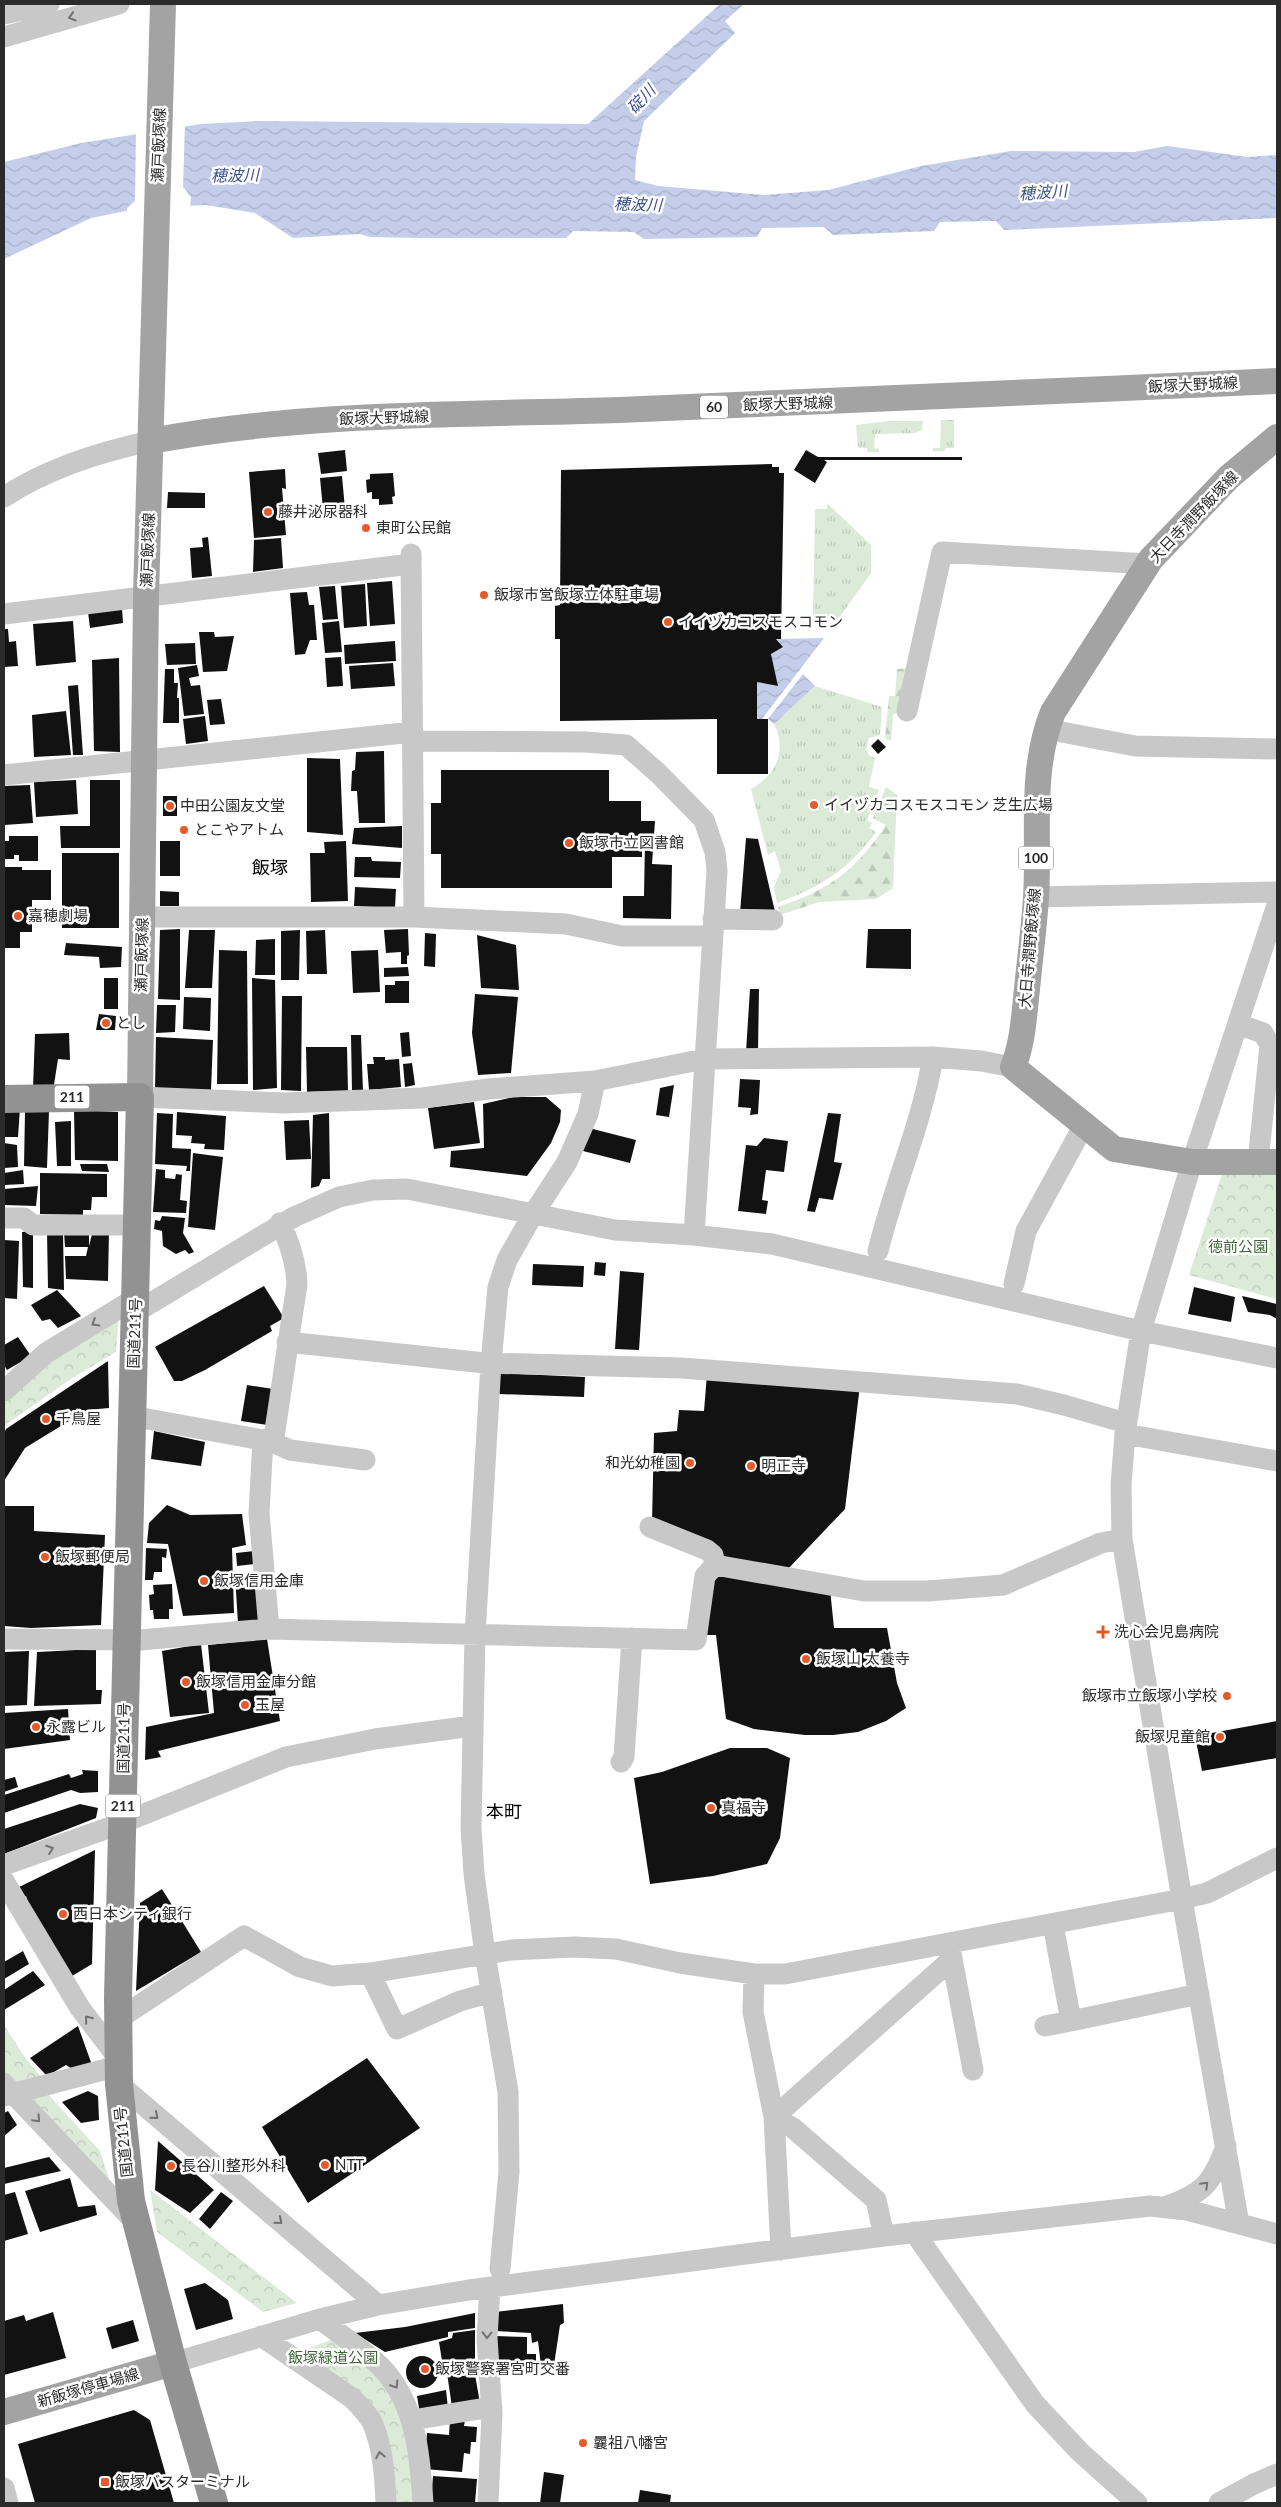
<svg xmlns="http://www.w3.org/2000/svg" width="1281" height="2507" viewBox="0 0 1281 2507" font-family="Lato,'Noto Sans JP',sans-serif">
<defs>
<pattern id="grass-tufts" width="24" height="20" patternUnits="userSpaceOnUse" patternTransform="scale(1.25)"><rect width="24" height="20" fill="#dcead8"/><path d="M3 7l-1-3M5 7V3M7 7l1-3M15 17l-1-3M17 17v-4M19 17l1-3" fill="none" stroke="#bdc9ba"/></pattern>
<pattern id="forest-firs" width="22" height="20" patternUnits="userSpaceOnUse" patternTransform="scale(1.25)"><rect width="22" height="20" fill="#dcead8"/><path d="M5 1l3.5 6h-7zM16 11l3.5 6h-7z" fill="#bdc9ba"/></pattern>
<pattern id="park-crowns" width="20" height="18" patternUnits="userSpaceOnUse" patternTransform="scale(1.25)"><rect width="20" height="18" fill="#dcead8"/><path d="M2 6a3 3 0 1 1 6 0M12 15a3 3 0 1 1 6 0" fill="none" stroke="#bdc9ba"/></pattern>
<pattern id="water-waves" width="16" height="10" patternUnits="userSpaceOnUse" patternTransform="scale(1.25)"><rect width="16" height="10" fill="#c4ceea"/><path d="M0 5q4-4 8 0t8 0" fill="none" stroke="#a9b1c9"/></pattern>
</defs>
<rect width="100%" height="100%" fill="#fff"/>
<path fill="url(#grass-tufts)" d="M941,420H954V448H945V451H933V448H940Z
M889,421H923L922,430L915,433L875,434L874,448L879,449V452H867V448H858L856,425Z
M827,503L871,545V573L839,618L813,617L815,509H827Z
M815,686L882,707L880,735L869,738L866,749L869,755L875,758L869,787L879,790L867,820L872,823L869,828L876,832C850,869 819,888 777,903L774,887L781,871L775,851L768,855L751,789C775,776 788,751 774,724Z"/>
<path fill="url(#forest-firs)" d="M912,668L904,708L893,715L891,741L885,738L889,696H895L897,669Z
M886,787L897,795L893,888L876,899L819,902L780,915L778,907C832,888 854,872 886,825L873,818Z"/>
<path fill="url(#park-crowns)" d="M1277,1168V1299L1189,1275L1223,1171Z
M119,1316L116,1352L72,1378L4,1426V1398L26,1378Z
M4,2025L24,2056L41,2077L13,2087L4,2077Z
M46,2092L100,2151L111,2185L23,2098Z
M150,2190L297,2303L263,2312L157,2232Z
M333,2339L376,2370L401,2406L417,2503H391L381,2429L297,2353Z"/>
<path fill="url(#water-waves)" d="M720,4H744L725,21L735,33L644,121L636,157L635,180L658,186L764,195L828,190L921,166L1011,151L1134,152L1167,146L1248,157L1277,155V218L1004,230L996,221L940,222L934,231L833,235L824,227L762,228L757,237L644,239L634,232L573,231L566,238H424L370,237L360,234L293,238L255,213L206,205L141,208L91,218L4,259V162L81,143L201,124L259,121L588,124Z
M824,638L762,719H757V682L778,686L771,654L783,647L776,639Z
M803,674L815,686L774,724L768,719Z"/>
<path fill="#fff" d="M185,124L183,187L191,197L190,209L127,213V208L135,201L136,132Z"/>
<path fill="#121212" d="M345,450L347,471L321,474L318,453Z
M806,450L818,457H962V460H824L827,462L815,483L794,470Z
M772,464V467H779V473H784L781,639H776L783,647L771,654L778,686L757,682V719H768V774H717V719L560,721V639H555V606L560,605L561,470Z
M285,469L286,489L282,488L286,535L254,538L249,472Z
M393,473L395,496L392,497L393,504L379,505V499H372V492L367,493L366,480L370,479V474Z
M342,476L345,509L334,510L335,518L324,519L320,478Z
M168,492L205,493V508H167Z
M208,537L212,576L192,578L190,548L203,547L202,538Z
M281,538L283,568L253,572L254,540Z
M392,581L395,624L370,626L367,583Z
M365,584L367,626L344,628L341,586Z
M335,586L338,619L323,620L319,587Z
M307,592L309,605H314L317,640H310L305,654L295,655L290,593Z
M122,608L123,623L90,628L88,612Z
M73,621L76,662L36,666L33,624Z
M339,621L342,652L325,653L322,623Z
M4,629H8L9,642L16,641L18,666L4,667Z
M199,632H214L215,637L234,636L227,671L203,672Z
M395,641L396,661L345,664L344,645Z
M195,643L196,664L167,665L165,644Z
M341,657L343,686L327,687L325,658Z
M119,658L120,752L94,751L92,660Z
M393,663L395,686L351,689L349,666Z
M197,665L199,676L189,678L191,686L200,685L204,714L184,716L178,668Z
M165,669H174V683H178L177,698H179V723H163Z
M78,685L83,755H73L68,686Z
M221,699L225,724L210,725L207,700Z
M66,711L71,755L34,757L32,715Z
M205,716L208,741L186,744L183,719Z
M878,739L886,747L878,754L871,746Z
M384,751L385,823H359L357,791H351L352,771L355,770L356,752Z
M307,758L340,759L343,835L307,832Z
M441,770H609V801H641V821H655L652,864L672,865L671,919L623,918V896H644L645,841H642V857H612V888H441V854H431V803H441Z
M76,780L78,814L36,817L34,782Z
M90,780H120V848H61L60,826H90Z
M30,785L33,823L4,825V786Z
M163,796H177V816H163Z
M402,826V848L352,844L354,828Z
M9,836H38V861H19V855H14V859H4V841H9Z
M746,838L758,839L776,916L740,913Z
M160,841H180V876H160Z
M346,841L348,901L311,902L310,853H325L324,842Z
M62,853H119V928H62Z
M355,857H371L372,861L401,862L400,878L354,877Z
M4,867H22V870H51V900H32V932H20V948H4Z
M355,887L396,889L395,908L354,906Z
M160,891L179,892V906H160Z
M180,929V1000L158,999L160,930Z
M408,929L409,955L407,956V964H401V952L386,953L384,930Z
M868,929H911V969L866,968Z
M189,930H215L212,988H185Z
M300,930L299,980H281V931Z
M325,930L327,974H307L306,931Z
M425,933L436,934L435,967L424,966Z
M477,935L516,945L519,990L481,988Z
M275,939V975H255L256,940Z
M66,943L122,947L121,967L100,968L99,957L64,955Z
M219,950L247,951L248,1084H217Z
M378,950L380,992L353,993L351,951Z
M408,967L409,976L384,977V968Z
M104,978H118V1009H104Z
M252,978L275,980L277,1088L253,1090Z
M395,981H409V1003H385V985H395Z
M750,989H759L758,1052H746Z
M475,994L518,997L511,1073L478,1075L472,1033Z
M282,996H302L301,1091L281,1090Z
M184,997L211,998L210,1031L183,1029Z
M157,1005H176L175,1032L156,1033Z
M99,1014L116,1016L115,1030H96Z
M409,1032L411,1056L402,1057L400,1033Z
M69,1033L70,1060L58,1059L53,1091L33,1088L35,1034Z
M351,1035H361L363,1092H352Z
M156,1037L213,1040L211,1090L155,1088Z
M306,1047H347L348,1091L307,1092Z
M373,1057H385V1060L399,1059L401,1087L369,1090L367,1064H374Z
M412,1063L415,1085L405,1087L403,1064Z
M740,1079L760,1080L758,1114L750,1115L751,1108L738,1107Z
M674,1085L669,1117L656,1115L660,1088Z
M513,1097H546L561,1110L560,1122L551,1143L527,1176L450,1167L451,1151L484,1148L483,1104Z
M474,1102L480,1143L434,1149L428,1108Z
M4,1108H20L18,1137H4Z
M74,1110L118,1112V1161L75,1160Z
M49,1111L47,1168L24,1166L25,1112Z
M177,1112L226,1116L224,1150L204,1149L205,1144L191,1143L192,1136L176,1135Z
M157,1113L173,1114L172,1148L191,1149L190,1171H186L187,1166L155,1164Z
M329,1113L330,1179H322L319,1186L311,1188L313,1115Z
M828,1113L841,1114L834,1162L842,1163L833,1200L819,1198L815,1212L807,1211Z
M309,1120L311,1159L286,1160L284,1121Z
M71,1121V1166H57L55,1122Z
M589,1128L636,1140L630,1163L583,1151Z
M764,1138L788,1141L784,1172L766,1170L762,1200L768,1201L766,1214L738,1211L746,1145L757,1146Z
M4,1143L17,1145L18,1167L4,1168Z
M193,1153L223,1157L215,1230L188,1227Z
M80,1164H107L109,1172L82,1171Z
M156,1169L165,1170V1178L175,1179L176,1174L182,1175L180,1200L187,1201L186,1213L153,1212Z
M23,1170L24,1184L4,1185V1173Z
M40,1173L107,1174V1197H92L91,1210H83V1215L40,1214Z
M38,1186L36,1206L4,1205V1189Z
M162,1216L185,1218L183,1233L194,1252L189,1254L185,1250L176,1254L163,1246L162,1231L154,1229L155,1220L160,1221Z
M93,1230L109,1231L108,1281L66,1279L65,1256H86L88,1247H65L64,1232L89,1231V1246Z
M33,1231V1288L23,1287L22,1232Z
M47,1232H63L64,1290L48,1288Z
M4,1240L19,1241L17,1299L4,1298Z
M595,1262L606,1263L605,1276L594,1275Z
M533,1264L584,1266L583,1287L532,1285Z
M620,1271L644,1273L639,1350L615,1349Z
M264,1286L284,1318L270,1326L272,1331L205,1370L182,1381H174L155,1347Z
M1194,1287L1235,1297L1231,1322L1188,1314Z
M57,1290L81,1316L58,1328L50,1319L42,1321L31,1305Z
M1242,1296L1277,1304V1319L1270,1315L1248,1312Z
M18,1337L31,1356L7,1370L4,1365V1345Z
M108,1361L109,1408L87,1410L25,1448L4,1481V1433L6,1429Z
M499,1373L585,1377L584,1397L499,1394Z
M707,1374L860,1385L845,1509L786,1571L718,1558L652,1522L654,1433L677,1431L679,1410L704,1411Z
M247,1385L273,1389L268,1425L241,1421Z
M154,1431L205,1442L201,1466L151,1459Z
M167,1505L190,1515L242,1514L246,1545L232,1548L234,1613L183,1616L168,1544L147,1543L149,1523Z
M4,1506H34V1531L105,1535L101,1625L31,1628L4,1626Z
M146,1548L167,1549L166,1558L162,1557V1572H154L153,1580H145Z
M254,1551L255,1564L237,1566L236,1553Z
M709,1573L830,1589L834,1628H887L897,1683L906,1708L886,1721L858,1732L833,1735H805L754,1729L726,1719L716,1635H702Z
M255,1574L259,1621L238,1623L235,1576Z
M172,1584L173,1609H169V1619H154L153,1610H150L149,1595L154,1594L153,1585Z
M267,1639L280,1721L158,1751L161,1757L145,1760L146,1727L214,1713L208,1645Z
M201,1644L209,1713L170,1717L162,1651Z
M96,1649V1690H102L101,1704L34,1706L37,1652Z
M29,1651L27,1705L4,1706V1652Z
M68,1709L70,1740L4,1749V1713Z
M1277,1721V1758L1202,1771L1195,1736Z
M730,1748H767L790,1758L780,1838L767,1864L713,1876L650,1884L634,1778L662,1772Z
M82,1770L98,1771V1792L80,1793L71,1790L4,1813V1795L69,1774L71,1778L83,1774Z
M15,1777L18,1787L4,1792V1780Z
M80,1804L98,1808L96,1818L4,1854V1829Z
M95,1850L92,1964L67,1979L38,1932L26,1896L19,1899L17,1888Z
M162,1889L201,1952L136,1991L140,1903Z
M23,1951L29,1964L4,1979V1962Z
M33,1971L45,1985L4,2010V1990Z
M78,2026L92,2065L74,2070L66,2065L47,2076L30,2058Z
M367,2058L420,2128L308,2203L262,2127Z
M88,2091L98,2096L99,2120L81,2123L62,2102Z
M8,2111L17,2125L4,2136V2113Z
M158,2141L214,2190L190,2213L155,2190Z
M49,2157L61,2171L4,2184V2168Z
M70,2178L78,2207L95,2205L97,2215L40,2232L25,2191Z
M15,2192L28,2234L4,2241V2195Z
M221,2192L233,2201L210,2229L199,2219Z
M205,2283L228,2300L233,2319L196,2330L184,2289Z
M563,2304L564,2323L560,2325L554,2365L541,2366L538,2341L532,2343L531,2333L495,2331V2312Z
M53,2312L66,2358L4,2375V2321L24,2315L26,2321Z
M475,2313V2328L448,2332V2337L385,2352L355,2333L405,2327Z
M133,2320L139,2341L112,2349L106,2328Z
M475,2330V2363L443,2367L439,2342L452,2338L453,2333Z
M495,2336L527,2337V2354H536V2364L507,2363L506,2368L496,2367Z
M406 2372a16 16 0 1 1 32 0a16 16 0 1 1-32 0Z
M474,2369L480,2403L452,2407L447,2373Z
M446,2390L448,2408L420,2414L417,2396Z
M134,2410L150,2420L174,2503H35L18,2444Z
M450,2419L465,2420L464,2426L477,2427L476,2442H471L470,2454L464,2453L462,2472L424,2469L427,2433L449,2435Z
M544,2472L564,2475L560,2503H540Z
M433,2476L477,2479L475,2503H431Z
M640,2490L671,2495L670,2503H638Z"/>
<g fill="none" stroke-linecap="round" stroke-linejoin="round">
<path stroke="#c8c8c8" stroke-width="21" d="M4,14L49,4
M4,37L119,4
M4,497C48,468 99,452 151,441
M411,554L414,917
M4,614L411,564
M907,711L942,552L1149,564
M1046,729L1135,746L1277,749
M414,741L585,742L626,745L658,773L704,820L715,852L717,871L694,1235
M4,775L413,732
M1036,897L1277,892
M143,917H414L566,924L622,936H712
M713,919L773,920
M1238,1024L1263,1033L1270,1045L1258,1162
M140,1097L284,1103L422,1098L488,1089L595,1081L704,1059L933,1057L981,1061L1013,1067
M4,1218H24L33,1225H137
M878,1251C894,1185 922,1123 933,1057
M1014,1284L1026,1231L1084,1125
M136,1312L294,1217L339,1197L373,1190L407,1189L615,1230L694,1235L772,1244L1141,1331L1277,1358
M287,1342L485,1363L682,1368L1017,1394L1064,1405L1126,1423
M4,1391L46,1353L136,1298
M131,1416L263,1440L274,1437L297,1284C296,1261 290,1243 280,1223
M1125,1434L1277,1461
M263,1440L259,1513L269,1629
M268,1440L290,1450L365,1460
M650,1527L707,1550L713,1555L715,1565
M4,1639L140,1640L269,1629L696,1640L705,1576L715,1565L864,1591H928L1003,1585L1101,1543L1122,1539
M621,1762L624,1757L632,1638
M4,1865L122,1823L286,1757L375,1739L472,1726
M4,1881L80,2008L118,2058
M1053,1924L1071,2021L1199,1994
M950,1948L973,2070
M370,1973L397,2029L460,2001L492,1992
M754,1974L753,2012L774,2117L781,2250
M117,2020L244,1936L300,1967L332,1976L370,1973L511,1950L574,1947L616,1949L680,1963L754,1974H785L1182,1899L1207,1893L1277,1858
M1045,2026L1071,2021
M4,2084L135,2222
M119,2084L378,2305
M4,2096L118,2066
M1167,2206C1203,2194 1213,2182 1226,2146
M1239,2224L1182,1899L1122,1539L1121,1485L1125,1434L1141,1331L1192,1162L1277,905
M914,2232L1035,2404L1080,2452L1137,2503
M884,2236L876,2200L793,2128L774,2117L951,1960
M500,2269L509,2172L508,2092L485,1954L474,1874L471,1827L475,1635L491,1363L498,1287L507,1260L532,1216L567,1162L588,1114L595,1081
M320,2319C339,2334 363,2349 381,2367C416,2403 420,2455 423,2503
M261,2336L352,2398C359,2405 367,2413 372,2422C383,2446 385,2478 386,2503
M173,2363L320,2319L378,2305L469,2290L884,2236L1150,2206L1187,2210L1277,2234
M412,2420L492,2407
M4,2488L8,2503
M488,2503L492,2413L487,2338L490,2287
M1219,2503L1254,2484L1277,2474"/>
<path stroke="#a3a3a3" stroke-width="26" d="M1277,437L1229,477L1151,559L1053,712C1029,771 1040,836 1036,898C1034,928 1030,958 1027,989C1024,1015 1023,1043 1013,1067L1114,1149L1192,1162H1277
M151,441C305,412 464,415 620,410C839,402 1058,391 1277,381
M140,1097L146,595L163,4
M4,2412L173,2363"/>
<path stroke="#929292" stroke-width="28" d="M4,1099L140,1097L118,1997L119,2084L131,2201L173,2363L214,2503"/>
</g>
<defs><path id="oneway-chevron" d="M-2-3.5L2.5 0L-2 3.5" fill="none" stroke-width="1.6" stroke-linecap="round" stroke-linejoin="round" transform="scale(1.25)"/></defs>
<g stroke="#727272">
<use href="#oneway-chevron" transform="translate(72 17) rotate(163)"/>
<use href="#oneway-chevron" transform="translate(95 1323) rotate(149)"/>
<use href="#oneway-chevron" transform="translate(50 1849) rotate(-20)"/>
<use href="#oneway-chevron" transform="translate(88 2019) rotate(-129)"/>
<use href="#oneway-chevron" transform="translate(155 2116) rotate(41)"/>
<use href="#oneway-chevron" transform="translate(37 2119) rotate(47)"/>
<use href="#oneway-chevron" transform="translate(1205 2185) rotate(-45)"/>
<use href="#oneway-chevron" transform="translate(279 2221) rotate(40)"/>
<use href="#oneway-chevron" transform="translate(487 2335) rotate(91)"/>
<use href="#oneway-chevron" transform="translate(395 2385) rotate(57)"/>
<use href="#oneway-chevron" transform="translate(380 2455) rotate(-101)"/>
</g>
<g fill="#e55a2a" stroke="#fff" stroke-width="2">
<circle cx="268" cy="512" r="5"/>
<circle cx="366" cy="528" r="5"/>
<circle cx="484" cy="595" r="5"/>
<circle cx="668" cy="622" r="5"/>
<circle cx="814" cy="805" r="5"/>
<circle cx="170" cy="806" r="5"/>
<circle cx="184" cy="830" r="5"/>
<circle cx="569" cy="843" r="5"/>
<circle cx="18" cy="916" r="5"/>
<circle cx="106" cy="1023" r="5"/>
<circle cx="46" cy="1419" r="5"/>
<circle cx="690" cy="1463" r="5"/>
<circle cx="751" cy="1466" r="5"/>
<circle cx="45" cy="1557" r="5"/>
<circle cx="204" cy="1581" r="5"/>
<path d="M1100.5 1624.5h5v5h5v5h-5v5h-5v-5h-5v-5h5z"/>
<circle cx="806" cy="1659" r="5"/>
<circle cx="186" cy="1682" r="5"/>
<circle cx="1227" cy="1696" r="5"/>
<circle cx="245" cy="1705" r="5"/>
<circle cx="36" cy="1727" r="5"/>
<circle cx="1220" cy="1737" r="5"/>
<circle cx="711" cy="1808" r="5"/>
<circle cx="63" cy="1914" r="5"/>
<circle cx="325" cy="2165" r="5"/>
<circle cx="171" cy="2166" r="5"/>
<circle cx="425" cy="2369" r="5"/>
<circle cx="583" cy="2443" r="5"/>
<rect x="100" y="2477" width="10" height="10" rx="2.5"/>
</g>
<g text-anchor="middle" stroke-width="5" stroke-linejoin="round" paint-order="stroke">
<g fill="#fff" stroke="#6b6b6b" stroke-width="1">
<rect x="700" y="395.5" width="28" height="23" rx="4"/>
<rect x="1018.5" y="846.5" width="35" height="23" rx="4"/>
<rect x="54.5" y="1085.5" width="35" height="23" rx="4"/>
<rect x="105.5" y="1794.5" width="35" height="23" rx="4"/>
</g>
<g font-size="14" font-weight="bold" fill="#2b2b2b">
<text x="714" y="412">60</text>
<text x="1036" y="863">100</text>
<text x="72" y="1102">211</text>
<text x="123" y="1811">211</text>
</g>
<g font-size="15" fill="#2b2b2b" stroke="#fff">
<text transform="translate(159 145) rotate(-88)" y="5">瀬戸飯塚線</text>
<text transform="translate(1193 385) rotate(-3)" y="5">飯塚大野城線</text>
<text transform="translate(788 404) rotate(-2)" y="5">飯塚大野城線</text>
<text transform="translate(384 418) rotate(-2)" y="5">飯塚大野城線</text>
<text transform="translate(1194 517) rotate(-46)" y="5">大日寺潤野飯塚線</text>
<text transform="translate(148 550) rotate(-88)" y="5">瀬戸飯塚線</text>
<text transform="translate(1030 948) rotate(-85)" y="5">大日寺潤野飯塚線</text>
<text transform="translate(142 955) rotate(-89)" y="5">瀬戸飯塚線</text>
<text transform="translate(135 1333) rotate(-88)" y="5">国道211号</text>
<text transform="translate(124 1738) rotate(-89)" y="5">国道211号</text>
<text transform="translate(124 2142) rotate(-96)" y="5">国道211号</text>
<text transform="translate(88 2388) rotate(-16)" y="5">新飯塚停車場線</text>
</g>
<g font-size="15" fill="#2b2b2b" stroke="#fff" text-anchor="start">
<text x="278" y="517">藤井泌尿器科</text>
<text x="376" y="533">東町公民館</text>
<text x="494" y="600">飯塚市営飯塚立体駐車場</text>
<text x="678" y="627">イイヅカコスモスコモン</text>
<text x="824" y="810">イイヅカコスモスコモン 芝生広場</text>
<text x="180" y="811">中田公園友文堂</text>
<text x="194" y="835">とこやアトム</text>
<text x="579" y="848">飯塚市立図書館</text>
<text x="28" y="921">嘉穂劇場</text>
<text x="116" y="1028">とし</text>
<text x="56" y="1424">千鳥屋</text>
<text x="680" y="1468" text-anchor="end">和光幼稚園</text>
<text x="761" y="1471">明正寺</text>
<text x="55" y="1562">飯塚郵便局</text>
<text x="214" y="1586">飯塚信用金庫</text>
<text x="1114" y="1637">洗心会児島病院</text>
<text x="816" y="1664">飯塚山 太養寺</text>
<text x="196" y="1687">飯塚信用金庫分館</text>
<text x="1217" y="1701" text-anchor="end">飯塚市立飯塚小学校</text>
<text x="255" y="1710">玉屋</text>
<text x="46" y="1732">永露ビル</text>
<text x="1210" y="1742" text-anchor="end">飯塚児童館</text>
<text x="721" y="1813">真福寺</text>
<text x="73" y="1919">西日本シティ銀行</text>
<text x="335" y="2170">NTT</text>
<text x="181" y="2171">長谷川整形外科</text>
<text x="435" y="2374">飯塚警察署宮町交番</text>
<text x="593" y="2448">曩祖八幡宮</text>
<text x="115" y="2487">飯塚バスターミナル</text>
</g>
<g font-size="15" fill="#406739" stroke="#fff">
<text x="1238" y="1252">徳前公園</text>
<text x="333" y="2363">飯塚緑道公園</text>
</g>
<g font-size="16" font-style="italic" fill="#3a518d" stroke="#fff">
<text transform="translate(641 99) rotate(-47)" y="6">碇川</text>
<text transform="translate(235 175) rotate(-1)" y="6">穂波川</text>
<text transform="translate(1043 192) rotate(-4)" y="6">穂波川</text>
<text transform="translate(638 204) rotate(2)" y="6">穂波川</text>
</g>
<g font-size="18" fill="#000" stroke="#fff">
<text x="270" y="874">飯塚</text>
<text x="504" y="1818">本町</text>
</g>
</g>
<rect width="1281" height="2507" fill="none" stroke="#2b2b2b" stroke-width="10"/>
</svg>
